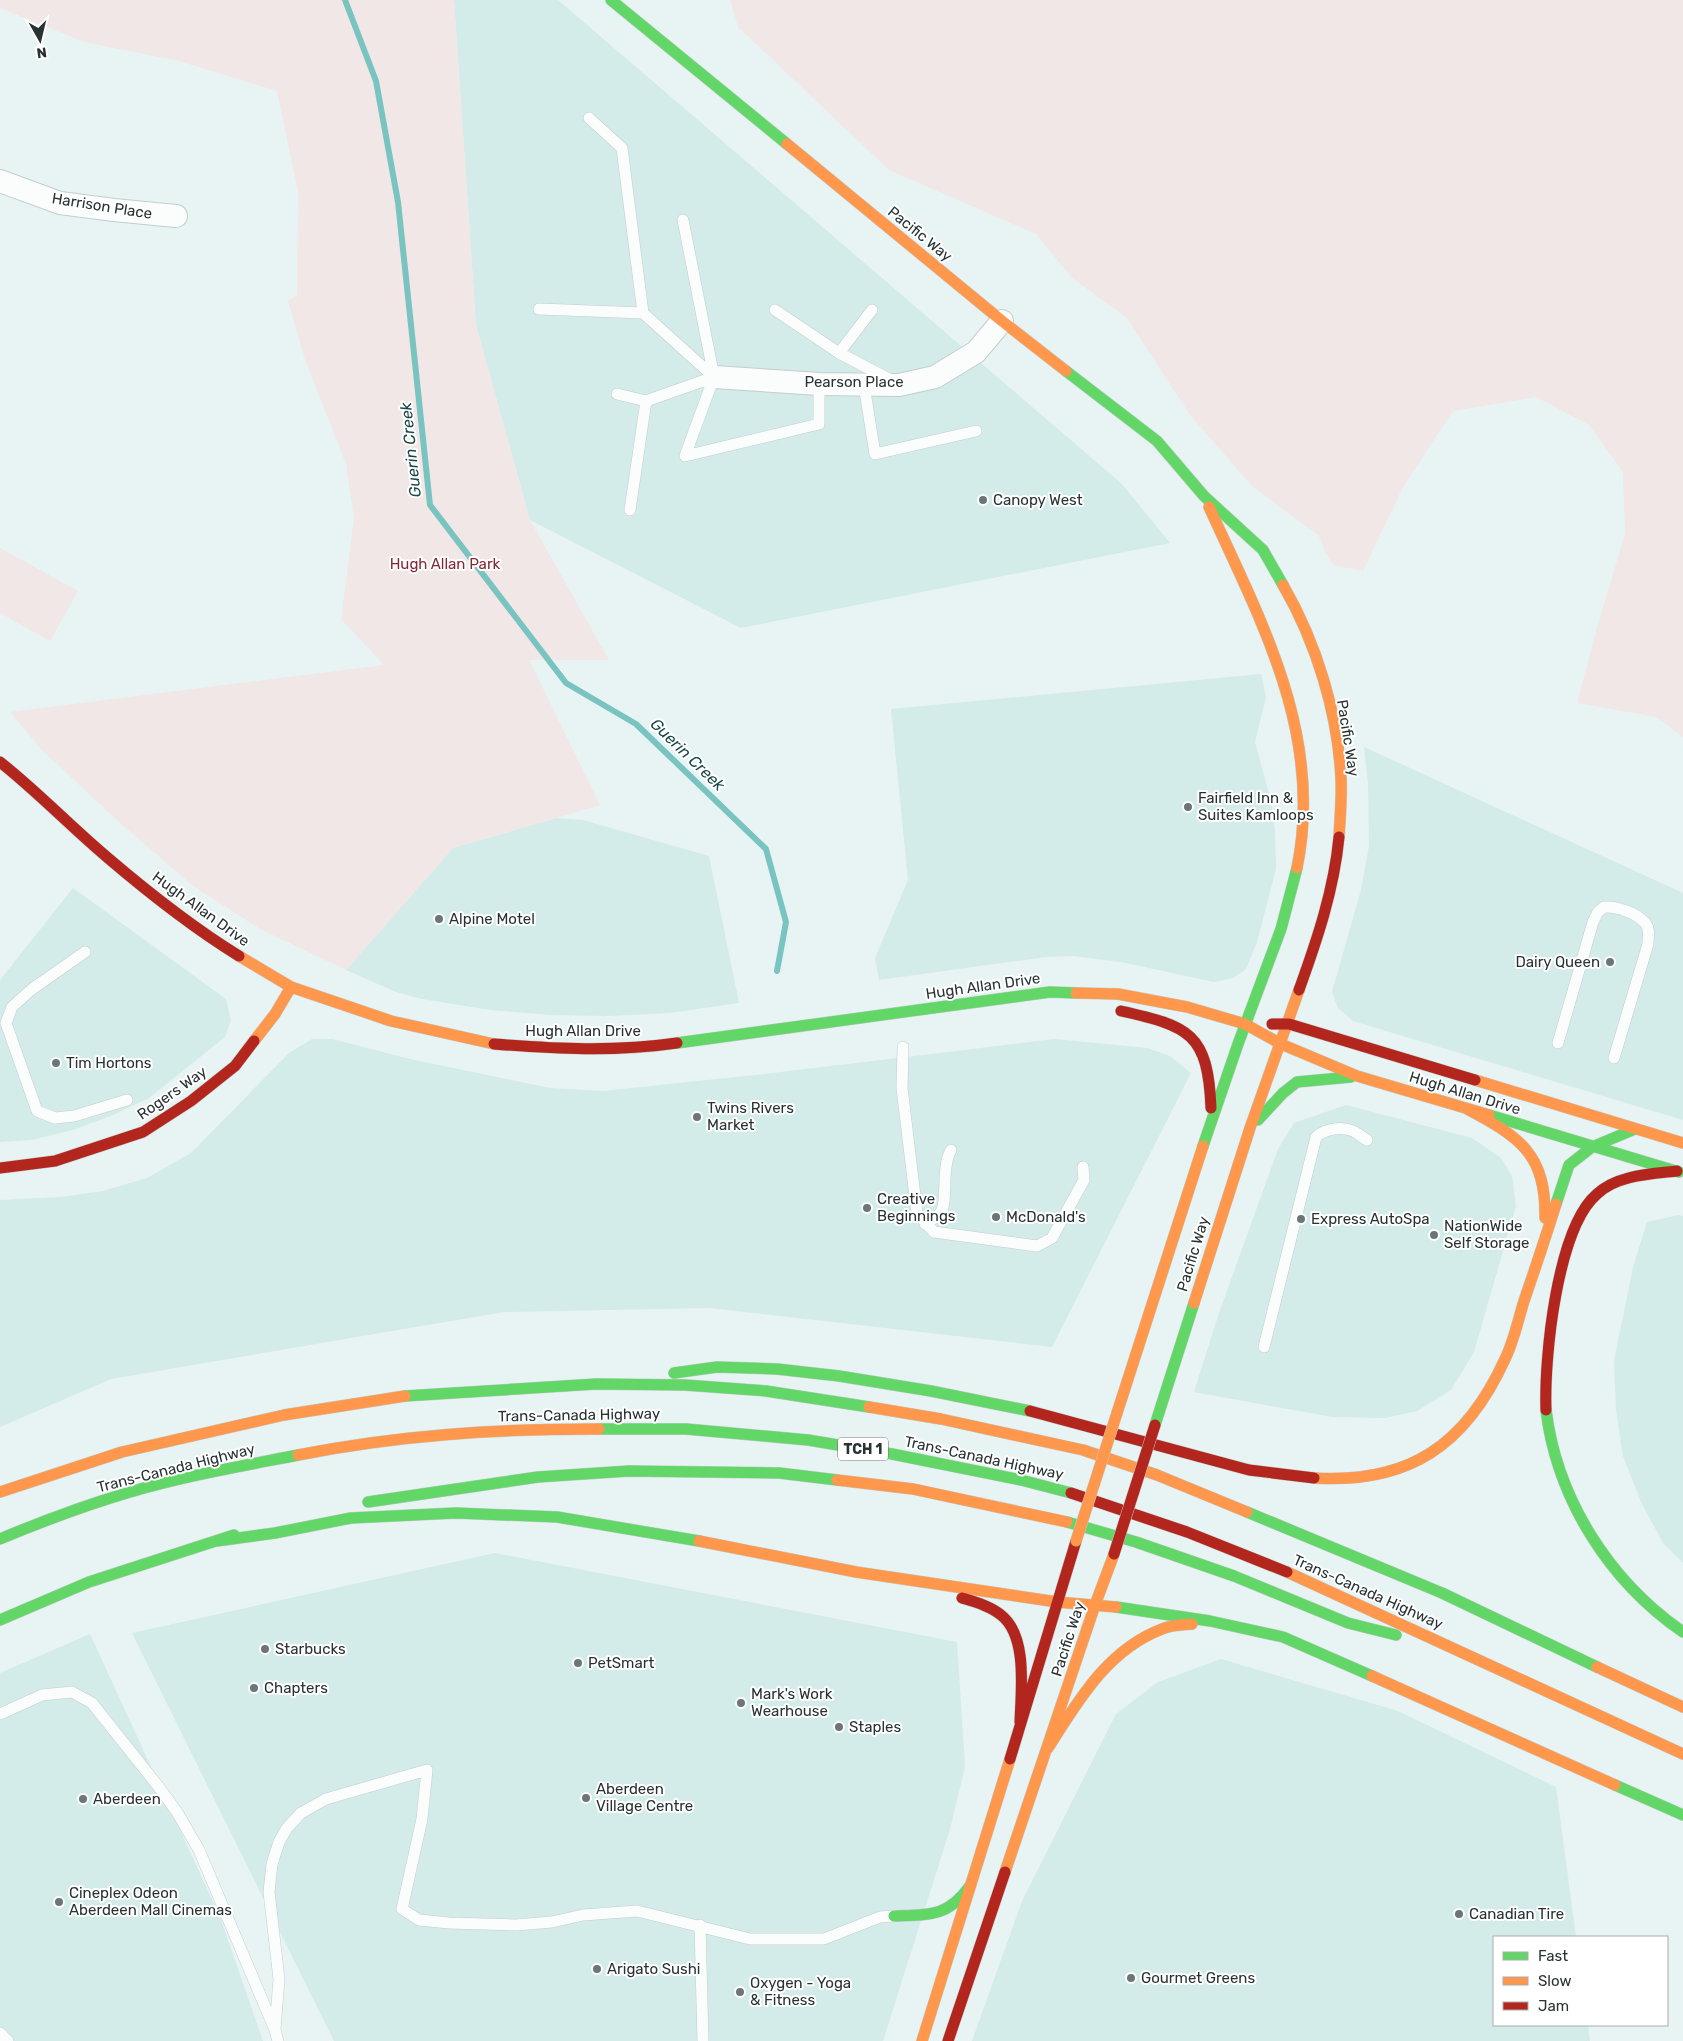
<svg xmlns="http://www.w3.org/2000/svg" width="1683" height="2041" viewBox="0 0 1683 2041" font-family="Rubik,sans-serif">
<rect width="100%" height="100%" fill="#e7f4f3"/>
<path fill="#d3ebe9" d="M454,0H558L1122,484L1170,543L741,628L530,520L476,325Z
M1261,674L1266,697L1255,742L1271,801L1275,830L1276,869L1257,942L1246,969L1233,978L1214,982L1121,962L1073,956L1046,957L879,980L875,958L908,880L891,709Z
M1364,747L1683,893V1120L1353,1021L1338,1008L1332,992L1361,890L1369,846L1368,783Z
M556,818L583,820L709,856L739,1003L669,1013L609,1016L552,1015L490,1010L422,999L396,992L346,970L453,848Z
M73,888L226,999L231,1020L225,1037L149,1098L113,1115L73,1130L31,1140L0,1142V980Z
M312,1039H332L410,1059L550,1088L603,1091L755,1075L1055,1039L1147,1048L1170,1056L1191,1073L1052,1347L710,1308L504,1312L111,1379L0,1427V1200L61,1197L103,1191L147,1178L191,1153L289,1053Z
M1346,1105L1472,1138L1501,1158L1512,1176L1516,1206L1474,1352L1451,1390L1417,1411L1385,1418L1332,1417L1194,1392L1219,1313L1278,1149L1294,1123Z
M1679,1215L1683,1216V1563L1663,1543L1641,1502L1623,1456L1616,1410L1614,1361L1633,1267L1647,1222Z
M495,1553L957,1642L965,1767L950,1829L883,2041H334L132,1633Z
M90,1634L220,1917L263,2041H0V1673Z
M1221,1659L1398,1711L1556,1787L1576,1937H1494V2025H1588L1590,2041H972L1022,1901L1116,1714L1158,1682Z"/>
<path fill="#f1e7e6" d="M0,0H454L476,325L530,520L609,660H529L600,805L453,848L346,970L260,929L192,885L118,821L42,750L10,712L384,665L341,619L354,518L346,464L305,360L288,301L297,295L298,192L277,91L179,61L84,42L0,8Z
M730,0H1683V737L1656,717L1577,703L1598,624L1625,534L1623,472L1589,425L1536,397L1453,411L1403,487L1363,571L1333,565L1325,551L1319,536L1253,487L1190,415L1126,317L1072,278L1036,234L889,170L738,27Z
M0,548L78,591L50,641L0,613Z"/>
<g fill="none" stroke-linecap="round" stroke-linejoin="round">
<path stroke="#79c4c1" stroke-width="6" d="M345,0L376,81L398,202L430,505L566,683L636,724L766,849L786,922L777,971"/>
<defs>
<path id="lane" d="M589,118L622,148L643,313
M683,220L714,377L685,456L819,424V384
M539,309L643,313L714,377L646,401L630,510
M775,310L839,353L891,380
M839,353L872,310
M864,385L875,454L976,431
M617,394L646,401
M85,952L32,989L12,1007L6,1023L37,1111L55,1118L74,1116L127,1100
M1558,1043L1593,922L1598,912L1604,907C1616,906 1638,913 1646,924C1650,929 1648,938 1648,944L1614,1058
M903,1047L902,1088L917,1213L934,1232L1037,1246L1052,1238L1084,1180L1083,1167
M925,1224C931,1220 937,1218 941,1212C948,1201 941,1167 951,1150
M1264,1347L1316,1137C1325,1129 1341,1126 1353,1131C1358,1133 1363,1138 1367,1140
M0,1714L42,1695L72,1692L92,1703L158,1786L177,1812L199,1850L275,2030L278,2041
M700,1925L703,2041
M275,2030L279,1979L269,1892L272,1864L279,1842L287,1828L301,1813L326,1799L427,1770L422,1819L402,1909L419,1920L449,1923L516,1925L552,1922L583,1915L637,1911L750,1939H824L880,1917L894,1916
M0,2033L8,2041"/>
<path id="street" d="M0,181L60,203L114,210L176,216
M714,377L819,384L899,385L935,377L976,352L1002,321"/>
<path id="fast" d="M611,0L787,144
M1066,371L1157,441L1204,496L1263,550L1283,585
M677,1043L1050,992L1076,993
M1489,1115L1679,1172
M1258,1120L1283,1093L1297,1082L1351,1077
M1203,1146L1238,1044L1281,929L1297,868
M1556,1204L1569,1165L1592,1147L1635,1129
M674,1373L717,1367L777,1369L839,1376L931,1391L1030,1411
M405,1396L596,1384L685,1385L766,1391L869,1407
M1546,1410C1557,1499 1609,1581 1683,1632
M1155,1425L1194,1303
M599,1429H686L808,1440L892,1454L1021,1480L1071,1493
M368,1502L538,1477L629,1471L779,1473L837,1480
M1247,1512L1442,1593L1597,1667
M1067,1522L1136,1542L1234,1576L1348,1623L1396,1635
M0,1539C43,1521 86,1505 130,1492C185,1476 242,1466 298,1455
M217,1541L275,1533L351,1518L456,1513L557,1517L699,1541
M1116,1607L1210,1621L1283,1637L1372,1676
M0,1620L89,1582L234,1535
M1615,1785L1683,1815
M894,1916C929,1915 948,1917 970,1886"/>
<path id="slow" d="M787,144L1002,321L1066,371
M1209,507C1262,623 1324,736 1297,868
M1283,585C1316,642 1338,713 1341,779C1342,798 1340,818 1339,837
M239,956L291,987L391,1021L494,1044
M1076,993L1118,994L1187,1007L1245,1024L1281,1044L1357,1076L1489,1115
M254,1041L275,1014L291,987
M1475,1080L1683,1143
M1467,1109C1520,1137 1546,1154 1545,1218
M1194,1303L1250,1128L1299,990
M869,1407L941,1419L1083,1450L1157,1475L1247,1512
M1117,1413L1203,1146
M298,1455C400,1435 496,1429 599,1429
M1314,1478C1409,1484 1466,1445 1505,1359C1514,1341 1518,1320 1524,1301C1535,1269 1546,1236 1556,1204
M837,1480L913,1489L1067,1522
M0,1492L122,1452L284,1415L405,1396
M699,1541L856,1572L1057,1602L1116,1607
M1287,1572L1683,1754
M1597,1667L1683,1707
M1372,1676L1615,1785
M1048,1748C1078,1701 1107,1650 1162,1629C1171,1625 1183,1625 1192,1624
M1005,1872L1095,1605L1114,1554
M922,2041L1010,1759"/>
<path id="jam" d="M0,762C38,792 71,827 108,858C149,893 192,927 239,956
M1299,990C1317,940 1334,890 1339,837
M1121,1011C1189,1026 1208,1033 1211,1108
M1272,1024H1289L1475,1080
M494,1044C556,1049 614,1052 677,1043
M0,1168L55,1161L143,1132L191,1101L235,1066L254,1041
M1546,1410C1544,1358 1557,1228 1597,1194C1617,1175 1651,1174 1677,1171
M1030,1411L1249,1470L1314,1478
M1071,1493L1187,1532L1287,1572
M962,1598C975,1602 990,1606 1001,1615C1028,1636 1021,1691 1020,1722
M1010,1759L1076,1541
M948,2041L1005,1872"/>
</defs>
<use href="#lane" stroke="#c4cecd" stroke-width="12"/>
<use href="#street" stroke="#c4cecd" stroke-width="24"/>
<use href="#fast" stroke="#c4cecd" stroke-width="12"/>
<use href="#slow" stroke="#c4cecd" stroke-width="12"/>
<use href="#jam" stroke="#c4cecd" stroke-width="12"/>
<use href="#lane" stroke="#fbfdfd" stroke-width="11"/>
<use href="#street" stroke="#fbfdfd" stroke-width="22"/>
<use href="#fast" stroke="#63d668" stroke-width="11"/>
<use href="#slow" stroke="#ff974d" stroke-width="11"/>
<use href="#jam" stroke="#b3261e" stroke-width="11"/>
<defs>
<path id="slow-bridge" d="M1076,1541L1117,1413"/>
<path id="jam-bridge" d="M1114,1554L1155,1425"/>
</defs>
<use href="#slow-bridge" stroke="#c4cecd" stroke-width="12" stroke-linecap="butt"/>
<use href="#jam-bridge" stroke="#c4cecd" stroke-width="12" stroke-linecap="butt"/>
<use href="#slow-bridge" stroke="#ff974d" stroke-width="11"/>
<use href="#jam-bridge" stroke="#b3261e" stroke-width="11"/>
</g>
<g fill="#6c7676" stroke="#fff" stroke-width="2">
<circle cx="983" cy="500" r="5"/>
<circle cx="1188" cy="807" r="5"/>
<circle cx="439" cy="919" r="5"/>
<circle cx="1610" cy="962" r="5"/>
<circle cx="56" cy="1063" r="5"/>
<circle cx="697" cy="1117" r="5"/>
<circle cx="867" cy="1208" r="5"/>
<circle cx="996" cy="1217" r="5"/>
<circle cx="1301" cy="1219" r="5"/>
<circle cx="1434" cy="1235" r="5"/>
<circle cx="265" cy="1649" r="5"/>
<circle cx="578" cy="1663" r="5"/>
<circle cx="254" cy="1688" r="5"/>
<circle cx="741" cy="1703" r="5"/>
<circle cx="839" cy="1727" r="5"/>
<circle cx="586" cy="1798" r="5"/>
<circle cx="83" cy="1799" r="5"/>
<circle cx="59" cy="1902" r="5"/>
<circle cx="1459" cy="1914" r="5"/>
<circle cx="597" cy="1969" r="5"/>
<circle cx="1131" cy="1978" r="5"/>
<circle cx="740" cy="1992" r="5"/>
</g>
<g text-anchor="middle" stroke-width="4" stroke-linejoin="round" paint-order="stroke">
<rect fill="#fff" stroke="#697070" stroke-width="1" x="838" y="1437.5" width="50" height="23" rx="4"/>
<g font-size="14" font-weight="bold" fill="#293232">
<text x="863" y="1454">TCH 1</text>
</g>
<g font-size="15" fill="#293232" stroke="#fff">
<text transform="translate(102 206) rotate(9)" y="5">Harrison Place</text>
<text transform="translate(920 234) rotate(39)" y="5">Pacific Way</text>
<text x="854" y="387">Pearson Place</text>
<text transform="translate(1348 738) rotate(81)" y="5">Pacific Way</text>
<text transform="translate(201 909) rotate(36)" y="5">Hugh Allan Drive</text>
<text transform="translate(983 986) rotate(-8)" y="5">Hugh Allan Drive</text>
<text x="583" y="1036">Hugh Allan Drive</text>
<text transform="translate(172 1093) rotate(-35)" y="5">Rogers Way</text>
<text transform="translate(1465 1093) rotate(17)" y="5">Hugh Allan Drive</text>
<text transform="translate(1193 1254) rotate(-73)" y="5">Pacific Way</text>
<text transform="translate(579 1415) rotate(-1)" y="5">Trans-Canada Highway</text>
<text transform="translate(984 1458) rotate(12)" y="5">Trans-Canada Highway</text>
<text transform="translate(176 1468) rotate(-14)" y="5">Trans-Canada Highway</text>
<text transform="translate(1368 1592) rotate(24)" y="5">Trans-Canada Highway</text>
<text transform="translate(1068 1639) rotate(-72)" y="5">Pacific Way</text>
</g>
<g font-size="15" fill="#293232" stroke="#fff" text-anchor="start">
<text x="993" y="505">Canopy West</text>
<text x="1198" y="803">Fairfield Inn &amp;<tspan x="1198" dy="17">Suites Kamloops</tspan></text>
<text x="449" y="924">Alpine Motel</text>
<text x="1600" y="967" text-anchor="end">Dairy Queen</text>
<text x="66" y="1068">Tim Hortons</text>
<text x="707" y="1113">Twins Rivers<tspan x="707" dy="17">Market</tspan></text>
<text x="877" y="1204">Creative<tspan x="877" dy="17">Beginnings</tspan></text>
<text x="1006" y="1222">McDonald's</text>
<text x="1311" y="1224">Express AutoSpa</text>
<text x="1444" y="1231">NationWide<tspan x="1444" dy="17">Self Storage</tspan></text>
<text x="275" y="1654">Starbucks</text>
<text x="588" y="1668">PetSmart</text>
<text x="264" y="1693">Chapters</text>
<text x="751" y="1699">Mark's Work<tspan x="751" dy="17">Wearhouse</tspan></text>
<text x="849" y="1732">Staples</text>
<text x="596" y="1794">Aberdeen<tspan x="596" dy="17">Village Centre</tspan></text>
<text x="93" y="1804">Aberdeen</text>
<text x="69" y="1898">Cineplex Odeon<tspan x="69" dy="17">Aberdeen Mall Cinemas</tspan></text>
<text x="1469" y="1919">Canadian Tire</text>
<text x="607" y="1974">Arigato Sushi</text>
<text x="1141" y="1983">Gourmet Greens</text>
<text x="750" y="1988">Oxygen - Yoga<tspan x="750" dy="17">&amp; Fitness</tspan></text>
</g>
<g font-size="15" fill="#832835" stroke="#fff">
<text x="445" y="569">Hugh Allan Park</text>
</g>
<g font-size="16" font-style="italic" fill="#1a4846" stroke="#fff">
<text transform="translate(410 450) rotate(-96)" y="6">Guerin Creek</text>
<text transform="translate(688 754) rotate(44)" y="6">Guerin Creek</text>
</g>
</g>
<rect x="1493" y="1936" width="175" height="90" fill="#ffffff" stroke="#a9adad"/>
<rect x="1503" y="1952" width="25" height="8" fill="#63d668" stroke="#a9adad"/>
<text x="1538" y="1961" font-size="15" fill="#293232">Fast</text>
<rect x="1503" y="1977" width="25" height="8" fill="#ff974d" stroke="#a9adad"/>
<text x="1538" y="1986" font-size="15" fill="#293232">Slow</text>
<rect x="1503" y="2002" width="25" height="8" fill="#b3261e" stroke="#a9adad"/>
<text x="1538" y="2011" font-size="15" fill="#293232">Jam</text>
<g transform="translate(40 40) rotate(172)" stroke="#ffffff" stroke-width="4" paint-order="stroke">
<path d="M0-4L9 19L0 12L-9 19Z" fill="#293232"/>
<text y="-8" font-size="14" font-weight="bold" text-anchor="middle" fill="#293232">N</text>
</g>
</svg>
